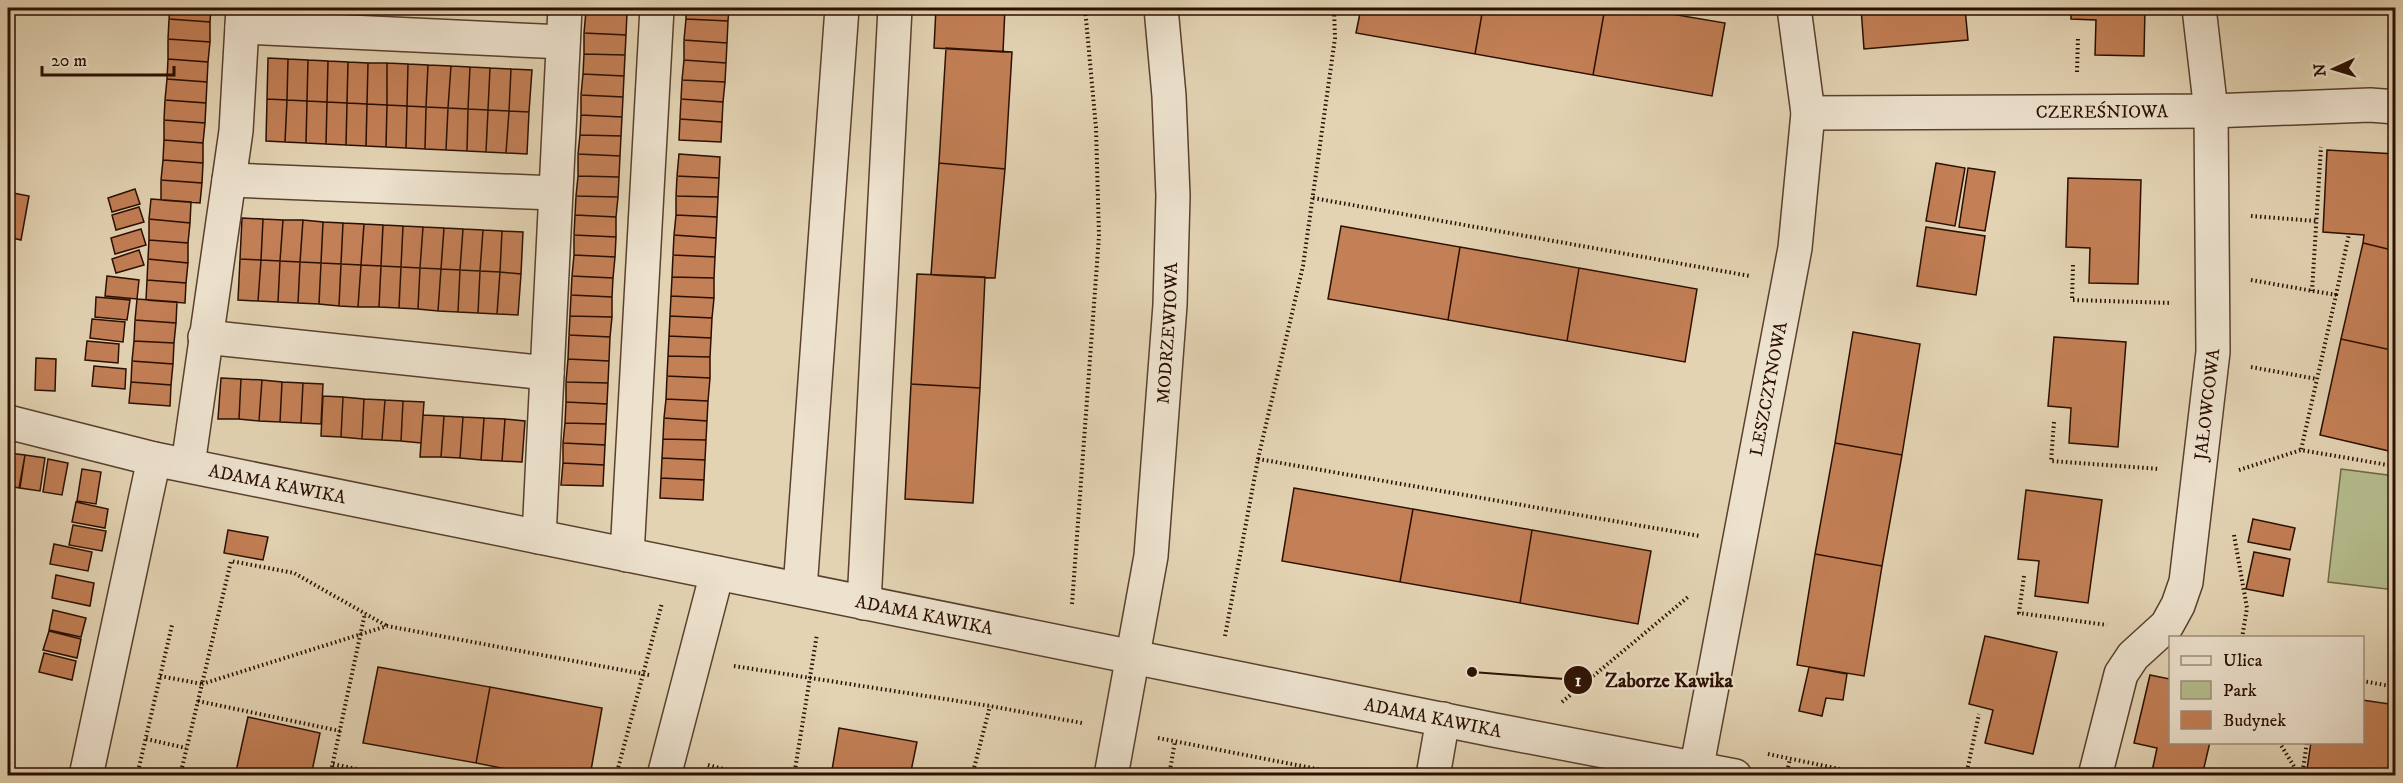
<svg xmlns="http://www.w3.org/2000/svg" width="2403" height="783" viewBox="0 0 2403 783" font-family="'IM FELL DW Pica',serif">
<rect width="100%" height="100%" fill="#e3d3b3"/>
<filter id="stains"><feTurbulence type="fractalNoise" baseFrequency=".00333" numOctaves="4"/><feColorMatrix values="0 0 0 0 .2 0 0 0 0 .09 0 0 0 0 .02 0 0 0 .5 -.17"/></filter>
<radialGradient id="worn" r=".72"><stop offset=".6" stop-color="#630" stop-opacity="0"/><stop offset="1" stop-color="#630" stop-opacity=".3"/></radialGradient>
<path fill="#b4bc8c" stroke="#706646" stroke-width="1.5" d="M2341,469L2395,476V590L2328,582Z"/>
<path fill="#c37f56" stroke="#2b0f00" stroke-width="1.5" d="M170,8H211L210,22L169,19Z
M514,8H539V12L514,11Z
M586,8H627V13L586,11Z
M686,8H729L728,21L686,19Z
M936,8H1005L1003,52L934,48Z
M1361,8H1483L1475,54L1356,33Z
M1483,8H1605L1593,75L1475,54Z
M1605,8H1636L1725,23L1712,96L1593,75Z
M1861,8H1965L1968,40L1864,49Z
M2071,8H2145L2144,56L2095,55L2096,20L2071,19Z
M586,11L627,13L626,35L584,33Z
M169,19L210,22V42L168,39Z
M686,19L728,21L727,43L684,40Z
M584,33L626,35L625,55L584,54Z
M168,39L210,42L208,62L168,59Z
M684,40L727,43L726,63L684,60Z
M946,48L1012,52L1005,169L939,163Z
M584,54L625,55L624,76L583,74Z
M268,58L288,59L287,100L267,99Z
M168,59L208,62L207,82L167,79Z
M288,59L308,60L307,101L287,100Z
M308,60L328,61L327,102L307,101Z
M684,60L726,63L725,82L682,80Z
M328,61L348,62L347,103L327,102Z
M348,62L368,63L367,104L347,103Z
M368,63H387V105L367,104Z
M387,63L408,64L407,106L387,105Z
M408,64L428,65L426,107L407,106Z
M428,65L451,66L448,108L426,107Z
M451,66L470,67L468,109L448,108Z
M470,67L490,68L488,110L468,109Z
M490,68L511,69L509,111L488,110Z
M511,69L532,70L529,112L509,111Z
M583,74L624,76L623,97L581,95Z
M167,79L207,82L206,103L165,100Z
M682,80L725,82L723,102L681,99Z
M581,95L623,97L622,117L581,115Z
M267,99L287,100L285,142L266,141Z
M681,99L723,102L722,122L680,119Z
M165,100L206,103L205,123L164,120Z
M287,100L307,101L306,143L285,142Z
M307,101L327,102L326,144L306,143Z
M327,102L347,103L346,145L326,144Z
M347,103L367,104L366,146L346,145Z
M367,104L387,105L386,147L366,146Z
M387,105L407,106L406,148L386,147Z
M407,106L426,107L425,149L406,148Z
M426,107L448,108L446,150L425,149Z
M448,108L468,109L467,151L446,150Z
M468,109L488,110L486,152L467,151Z
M488,110L509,111L506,153L486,152Z
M509,111L529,112L527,154L506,153Z
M581,115L622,117L621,136L580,135Z
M680,119L722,122L721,142L679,140Z
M164,120L205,123L203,143L164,140Z
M580,135L621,136L620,156L578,154Z
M164,140L203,143V163L163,160Z
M2327,150L2396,154V251L2363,243L2364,235L2323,232Z
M578,154L620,156L619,177L578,176Z
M679,154L720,157L719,178L677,176Z
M163,160L203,163L202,183L161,180Z
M939,163L1005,169L995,278L931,275Z
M1936,163L1965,168L1955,226L1926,221Z
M1968,168L1995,172L1985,231L1959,227Z
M578,176L619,177L618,197L576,196Z
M677,176L719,178L718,197L676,196Z
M2068,178L2141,180L2138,284L2089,283L2090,248L2066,247Z
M161,180L202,183L200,203L161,200Z
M135,189L140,204L112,212L108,198Z
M8,192L29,196L21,240L8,237Z
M576,196L618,197L616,217L575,215Z
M676,196L718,197L717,217L676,215Z
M151,199L191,202L190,223L149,219Z
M139,207L144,222L116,230L112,215Z
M575,215L616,217V237L574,235Z
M676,215L717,217L716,238L674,235Z
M242,218L263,219L261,260L240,259Z
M149,219L190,223L188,243L149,240Z
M263,219L283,220L280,261L261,260Z
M283,220H303L300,262L280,261Z
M303,220L323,222L321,263L300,262Z
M323,222L343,223L341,264L321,263Z
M343,223L364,224L361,265L341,264Z
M364,224L383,225L381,266L361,265Z
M383,225L403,226L401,267L381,266Z
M403,226L423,227L420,268L401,267Z
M1341,226L1460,247L1448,320L1328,299Z
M423,227L444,228L441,269L420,268Z
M1926,227L1985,236L1976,295L1917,286Z
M444,228L463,229L460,270L441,269Z
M141,229L146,245L115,254L111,238Z
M463,229L483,230L480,271L460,270Z
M483,230L502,231L500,272L480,271Z
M502,231L523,232L521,274L500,272Z
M574,235L616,237L615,257L574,255Z
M674,235L716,238L715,257L673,255Z
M149,240L188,243V263L148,259Z
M2363,243L2396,251V351L2341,339Z
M1460,247L1579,268L1567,341L1448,320Z
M139,250L144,265L116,273L112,259Z
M574,255L615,257L613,278L572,276Z
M673,255L715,257L714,278L672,277Z
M148,259L188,263L186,283L147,280Z
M240,259L261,260L258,301L238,300Z
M261,260L280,261L278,302L258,301Z
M280,261L300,262L298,303L278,302Z
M300,262L321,263L319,304L298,303Z
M321,263L341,264L339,306L319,304Z
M341,264L361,265L358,307L339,306Z
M361,265L381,266L379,307H358Z
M381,266L401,267L399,308L379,307Z
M401,267L420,268L418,309L399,308Z
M420,268L441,269L438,311L418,309Z
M1579,268L1697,289L1685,362L1567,341Z
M441,269L460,270L458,312L438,311Z
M460,270L480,271L478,313L458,312Z
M480,271L500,272L497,314L478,313Z
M500,272L521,274L518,315L497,314Z
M917,274L985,277L980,388L911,384Z
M107,276L139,280L137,299L105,296Z
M572,276L613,278L612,297L571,295Z
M672,277L714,278V298L671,296Z
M147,280L186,283L185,303L146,300Z
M571,295L612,297V317L570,316Z
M671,296L714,298L712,318L670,316Z
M96,297L130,300L127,320L95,317Z
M137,299L177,302L176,323L135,320Z
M570,316L612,317L610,337L569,335Z
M670,316L712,318L711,338L669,336Z
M92,319L125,322L123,342L90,338Z
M135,320L176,323L174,343L134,341Z
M1853,332L1920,344L1902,455L1835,443Z
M569,335L610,337L609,361L568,359Z
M669,336L711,338L710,357L668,356Z
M2054,337L2126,342L2118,447L2069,443L2071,408L2048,406Z
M2341,339L2396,351V420L2389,451L2320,435Z
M87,341L119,344L118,363L85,360Z
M134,341L174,343L173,364L132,361Z
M668,356L710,357V378L667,376Z
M36,358L56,359L55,391L35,390Z
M568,359L609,361L608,383L566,382Z
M132,361L173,364L171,385L131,382Z
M94,366L126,369L125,389L92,386Z
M667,376L710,378L708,401L666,399Z
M221,378L241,379L239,419H218Z
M241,379L262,380L259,421L239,419Z
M262,380L282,382L280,422L259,421Z
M131,382L171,385L170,406L129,403Z
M282,382L303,383L301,423L280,422Z
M566,382L608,383L607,404L566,402Z
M303,383L323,384L321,424L301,423Z
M911,384L980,388L973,503L905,499Z
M323,396L343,397L341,437L321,436Z
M343,397L364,399L362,439L341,437Z
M364,399L385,400L382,440L362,439Z
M666,399L708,401L707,421L664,418Z
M385,400L403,401L401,441L382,440Z
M403,401L424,402L421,443L401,441Z
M566,402L607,404L606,424L565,423Z
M423,415L444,416L441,457H420Z
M444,416L463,417L460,458L441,457Z
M463,417L484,418L481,460L460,458Z
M484,418L505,419L502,461L481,460Z
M664,418L707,421L706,440L663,439Z
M505,419L525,421L522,462L502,461Z
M565,423L606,424L605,445L563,443Z
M663,439L706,440L705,460L662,458Z
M563,443L605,445L604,465L563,463Z
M1835,443L1902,455L1882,566L1815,554Z
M8,453L25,455L19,488L8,486Z
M25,455L45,458L40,491L20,488Z
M662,458L705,460L704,480L661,478Z
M48,459L68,463L62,495L43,492Z
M563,463L604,465L603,486L561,485Z
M82,469L101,472L96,504L77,501Z
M661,478L704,480L703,500L660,498Z
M1294,488L1413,509L1400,582L1282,561Z
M2026,490L2102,500L2088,603L2035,596L2039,561L2018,559Z
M76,502L108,509L105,528L72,522Z
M1413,509L1532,530L1520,603L1400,582Z
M2253,519L2295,528L2290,550L2248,542Z
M73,525L106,531L102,551L69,545Z
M228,530L268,537L263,560L224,553Z
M1532,530L1651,551L1638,624L1520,603Z
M54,544L92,552L88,571L50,564Z
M2254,552L2290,559L2283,596L2246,589Z
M1815,554L1882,566L1864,676L1797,665Z
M56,575L94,583L90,606L52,598Z
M53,610L86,618L81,637L49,630Z
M49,631L81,639L77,658L43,650Z
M1985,636L2057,652L2033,754L1985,743L1993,710L1969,704Z
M44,653L76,661L72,680L39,672Z
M378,667L490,687L476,763L363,743Z
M1809,667L1847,674L1843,700L1826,698L1822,716L1799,711Z
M2150,675L2170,679V742H2210L2202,776H2151L2157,748L2134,743Z
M490,687L602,708L590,776H542L476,763Z
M2362,700L2396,705V776H2306L2311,742H2362Z
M248,717L320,733L311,776H235Z
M839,728L917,742L910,776H831Z"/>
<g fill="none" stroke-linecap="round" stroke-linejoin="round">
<defs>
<g id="minor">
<path d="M242,27L563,42"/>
<path id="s1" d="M1808,113L2211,111L2370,105L2396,107"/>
<path d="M229,180L555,193"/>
<path d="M205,337L547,373"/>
<path d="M8,422L154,459"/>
<path d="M188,465L236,131L243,8"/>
<path d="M539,537L565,8"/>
<path d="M627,555L657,8"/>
<path d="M800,589L842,8"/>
<path d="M864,603L895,8"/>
<path id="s2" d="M86,776L154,459L1494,730L1735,776"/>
<path d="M664,776L717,573"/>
<path id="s3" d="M1111,776L1151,556L1170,305L1173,196L1169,96L1161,8"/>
<path d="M1433,776L1443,719"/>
<path id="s4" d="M1695,776L1795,248L1808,113L1794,8"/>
<path id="s5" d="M2095,776L2121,674L2133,656L2167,625L2178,605L2186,582L2213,352L2211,111L2199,8"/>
</g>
</defs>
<use href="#minor" stroke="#59402d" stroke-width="36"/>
<path stroke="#2b0f00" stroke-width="4" stroke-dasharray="1.5 3" stroke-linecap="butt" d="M2077,72L2078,37
M1313,198L1750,276
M2251,216L2316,221
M2073,265L2072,300L2172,303
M2251,280L2336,295L2301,450
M2312,291L2321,147
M2336,295L2349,234
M2251,367L2317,379
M2054,422L2051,461L2160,469
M1258,459L1700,536
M2239,470L2301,450L2388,465L2396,463
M2234,535L2247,608L2242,638
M2024,576L2019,613L2107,625
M1072,604L1099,236L1096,128L1085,8
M1225,636L1258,459L1303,266L1335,38L1334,8
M734,666L990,706L1082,723
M160,676L202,684L231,561L294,573L387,626
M2362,681L2396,687
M198,701L340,731
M1562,702L1688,597
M1158,738L1353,776
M146,739L186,748
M2279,742L2300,776
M1768,754L1873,776
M333,764L389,776
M708,765L751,776
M137,776L172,625
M180,776L202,684L387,626L649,675
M330,776L365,613
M616,776L662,603
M794,776L817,634
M972,776L990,706
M1169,776L1175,741
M1786,776L1790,759
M1966,776L1979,714
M2302,776L2307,742"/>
<use href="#minor" stroke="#ede2ce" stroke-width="33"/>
</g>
<g text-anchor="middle" stroke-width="4.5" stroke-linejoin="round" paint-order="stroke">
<g font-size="18" fill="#2b0f00" stroke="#ede2ce">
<text dy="6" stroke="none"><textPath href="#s1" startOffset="294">CZEREŚNIOWA</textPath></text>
<text dy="6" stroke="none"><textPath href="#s3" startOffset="447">MODRZEWIOWA</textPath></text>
<text dy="6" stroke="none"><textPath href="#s4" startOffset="394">LESZCZYNOWA</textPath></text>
<text dy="6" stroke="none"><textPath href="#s5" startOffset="399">JAŁOWCOWA</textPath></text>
<text dy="6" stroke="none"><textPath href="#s2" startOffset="450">ADAMA KAWIKA</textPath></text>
<text dy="6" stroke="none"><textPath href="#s2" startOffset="1110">ADAMA KAWIKA</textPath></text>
<text dy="6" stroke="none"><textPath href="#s2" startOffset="1629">ADAMA KAWIKA</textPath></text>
</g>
</g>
<path fill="none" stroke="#2b0f00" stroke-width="2" d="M1472 672L1578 680"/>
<g fill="#2b0f00" stroke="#ede2ce" stroke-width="2">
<circle cx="1472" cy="672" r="6"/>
<circle cx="1578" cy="680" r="15"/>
</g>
<g font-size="18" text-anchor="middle" font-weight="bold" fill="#fff">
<text x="1578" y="686">1</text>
</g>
<g font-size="20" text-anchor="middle" font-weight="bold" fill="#2b0f00" stroke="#ede2ce" stroke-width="4.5" stroke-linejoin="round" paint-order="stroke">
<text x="1669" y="687">Zaborze Kawika</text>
</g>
<rect width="2403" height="783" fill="none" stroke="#e3d3b3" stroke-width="30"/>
<rect x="9" y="9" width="2385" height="765" fill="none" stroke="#2b0f00" stroke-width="3"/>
<rect x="15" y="15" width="2373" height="753" fill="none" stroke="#2b0f00" stroke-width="1.5"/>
<rect x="2169" y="636" width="195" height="108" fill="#ede2ce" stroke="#9f8e7c" stroke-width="1.5"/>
<rect x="2181" y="656" width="30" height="9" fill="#ede2ce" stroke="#9f8e7c" stroke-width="1.5"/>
<text x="2223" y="666" font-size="18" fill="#2b0f00">Ulica</text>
<rect x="2181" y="681" width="30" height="18" fill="#b4bc8c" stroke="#9f8e7c" stroke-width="1.5"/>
<text x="2223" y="696" font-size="18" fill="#2b0f00">Park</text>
<rect x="2181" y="711" width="30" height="18" fill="#c37f56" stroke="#9f8e7c" stroke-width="1.5"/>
<text x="2223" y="726" font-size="18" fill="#2b0f00">Budynek</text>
<g transform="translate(2334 69) rotate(266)" stroke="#ede2ce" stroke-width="4.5" paint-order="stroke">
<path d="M0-4.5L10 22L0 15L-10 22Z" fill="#2b0f00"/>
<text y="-9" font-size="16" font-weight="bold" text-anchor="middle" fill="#2b0f00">N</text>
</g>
<path d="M42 66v9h132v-9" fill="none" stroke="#2b0f00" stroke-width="3"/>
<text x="51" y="66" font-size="18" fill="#2b0f00" stroke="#ede2ce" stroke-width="4.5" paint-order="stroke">20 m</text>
<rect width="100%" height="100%" filter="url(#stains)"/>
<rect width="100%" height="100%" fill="url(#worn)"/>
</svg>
